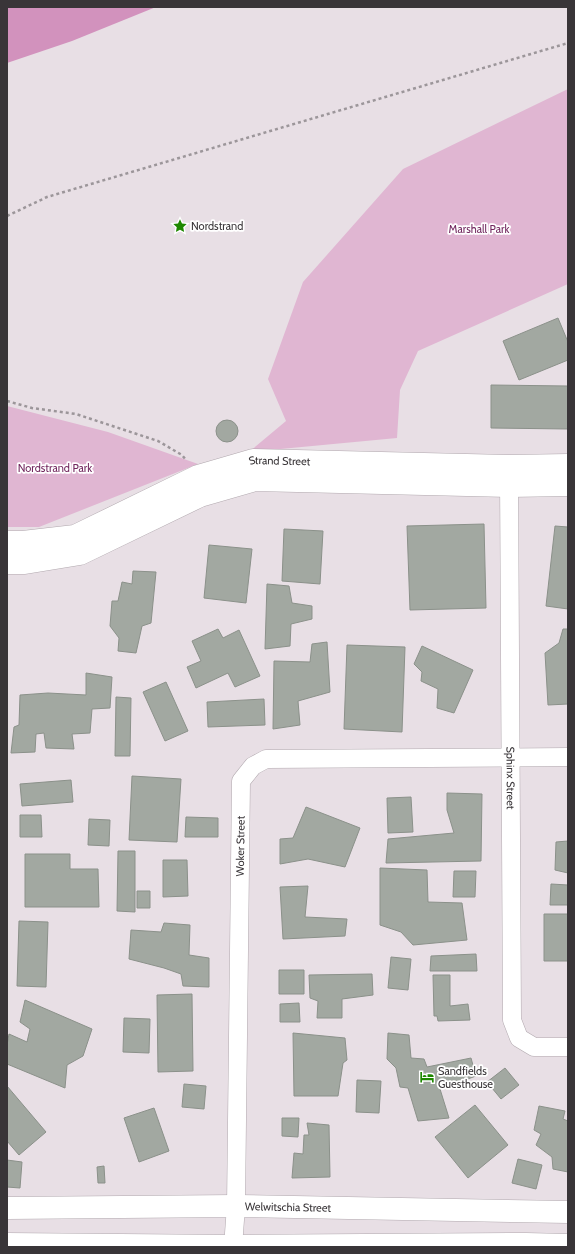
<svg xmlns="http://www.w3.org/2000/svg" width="575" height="1254" viewBox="0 0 575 1254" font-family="Cabin,sans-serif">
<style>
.green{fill:#e0b6d2}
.water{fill:#d292bd}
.building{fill:#a2a8a1;stroke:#8b918a}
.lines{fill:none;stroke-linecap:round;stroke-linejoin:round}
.street-casing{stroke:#b1a8ae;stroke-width:19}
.secondary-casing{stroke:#b1a8ae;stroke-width:23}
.path{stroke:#9c969a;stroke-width:2.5;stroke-dasharray:3 3;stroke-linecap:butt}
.street{stroke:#fff;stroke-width:18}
.secondary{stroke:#fff;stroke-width:22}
.labels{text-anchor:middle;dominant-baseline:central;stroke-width:3.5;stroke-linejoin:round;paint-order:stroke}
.poi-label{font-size:11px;fill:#393538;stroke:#fff;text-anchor:start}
.park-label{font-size:11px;fill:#72285f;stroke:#fff}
.street-label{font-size:11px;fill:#393538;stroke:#fff}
</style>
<rect width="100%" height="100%" fill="#e8dfe5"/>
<path class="green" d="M568 89V284L418 351 400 390 397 438 249 452 286 421 268 379 303 282 403 169Z
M7 406 108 432 198 464 39 527H7Z"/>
<path class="water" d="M7 7H156L72 41 7 63Z"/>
<path class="building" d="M558 318 568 342V360L519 380 503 341Z
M491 385 568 386V429L491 428Z
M216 431a11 11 0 1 1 22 0a11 11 0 1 1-22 0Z
M484 524 486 608 410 610 407 526Z
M555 526 568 527V609L546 606Z
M284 529 323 531 320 584 282 581Z
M209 545 252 549 246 603 204 598Z
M133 571 156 572 151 623 142 626 136 653 118 651 119 638 110 626 112 601H118L122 582 132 584Z
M267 584 289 586 292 603 312 606V619L291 624 290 646 265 649Z
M218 629 223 638 239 630 260 676 235 687 228 673 196 688 187 667 201 661 192 641Z
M563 629H568V704L548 705 545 653 559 643Z
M327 642 330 692 298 701 300 725 273 729 274 661 310 662 312 644Z
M347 645 405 647 402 732 344 729Z
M422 646 473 670 454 713 437 708 438 689 421 681 422 672 414 664Z
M86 673 112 677 110 708 92 709 90 733 72 734 74 749 46 748 44 733 36 734 35 752 11 753 14 727 19 725 20 695 48 693 86 695Z
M166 682 188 731 165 741 143 692Z
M116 697 131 698 130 756H115Z
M264 699 265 725 208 727 207 702Z
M132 776 181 779 177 842 129 840Z
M71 780 73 802 22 806 20 784Z
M447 793 482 794 481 861 386 863 388 839 454 833 447 810Z
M411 797 413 832 388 833 387 798Z
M306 807 360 828 345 867 308 859 280 864V839L293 838Z
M20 815H41L42 837H20Z
M186 817 218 818V837H185Z
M89 819 110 820 109 846 88 845Z
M568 841V873L555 870 556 842Z
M118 851H135V912L117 911Z
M25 854H70V869H98L99 907H25Z
M163 860H187L188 896 163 897Z
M380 868 427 870 428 902 462 903 467 940 413 945 401 932 380 925Z
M454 871H476L475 897H453Z
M551 884 568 885V905H550Z
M308 886 305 917 347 919 345 936 283 939 280 887Z
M137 891H150V908H137Z
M544 914H568V961H544Z
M19 921 48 922 46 987 17 986Z
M164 923 190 925 189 955 209 958V987L183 986 181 974 164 968 129 959 131 930 161 932Z
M476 954 477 971H430L431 956Z
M391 957 411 959 408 990 388 988Z
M279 970H304V994H279Z
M372 974 373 995 342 999V1018H317L318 1001 310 998 309 975Z
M433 975H450V1006L468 1004 470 1020 438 1021 437 1016H434Z
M192 994 193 1071 158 1072 157 995Z
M25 1000 92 1029 83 1056 67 1065 65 1088 7 1064V1045L9 1034 27 1042 30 1029 20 1022Z
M299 1003 300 1022H280V1004Z
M124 1018 150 1019 149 1053 123 1052Z
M293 1033 345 1038 347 1060 343 1063 338 1096H294Z
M388 1033 409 1035 411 1058 424 1059 427 1067 471 1058 476 1076 440 1089 449 1118 418 1121 408 1088 400 1087 396 1068 387 1059Z
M505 1068 519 1085 501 1099 487 1082Z
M357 1080 381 1081 379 1113 356 1112Z
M184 1084 206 1086 204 1109 182 1107Z
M7 1086 46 1132 19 1155 7 1141Z
M475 1105 508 1145 468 1178 435 1137Z
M539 1106 565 1111 563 1119 568 1121V1172L553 1169 552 1157 536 1145 541 1134 534 1130Z
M154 1108 169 1151 139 1162 124 1118Z
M282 1118H299L298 1137 282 1136Z
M307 1123 329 1125 330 1177 292 1178 294 1153 303 1154 304 1135H309Z
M518 1159 542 1165 536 1189 512 1183Z
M7 1160 22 1162 20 1188 7 1187Z
M104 1166 105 1183H98L97 1167Z"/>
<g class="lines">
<defs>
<g id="street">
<path id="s1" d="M509 473 512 1020 519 1038 534 1047H568"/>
<path id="s2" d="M233 1247 236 1206 241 781 253 766 266 759 568 757"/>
</g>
<g id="secondary">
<path id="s3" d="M7 542H23L75 536 198 476 253 460 509 466 568 465"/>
<path d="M7 563H25L80 554 200 496 255 480 509 486 568 485"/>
<path id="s4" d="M7 1208 236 1206 568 1212"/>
<path d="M7 1244 233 1246 526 1244 568 1245"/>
</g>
</defs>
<use href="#street" class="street-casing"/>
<use href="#secondary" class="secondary-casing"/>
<path class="path" d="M7 216 47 197 568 43
M7 401 32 408 76 414 158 441 182 455 186 460"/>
<use href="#street" class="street"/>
<use href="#secondary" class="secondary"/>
</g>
<defs>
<symbol id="sight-bare" viewBox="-9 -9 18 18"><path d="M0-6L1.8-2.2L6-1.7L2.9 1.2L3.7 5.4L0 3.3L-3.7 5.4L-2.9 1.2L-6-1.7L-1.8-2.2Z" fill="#1e8800" stroke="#fff" stroke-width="2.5" paint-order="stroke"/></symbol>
<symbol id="hotel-bare" viewBox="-9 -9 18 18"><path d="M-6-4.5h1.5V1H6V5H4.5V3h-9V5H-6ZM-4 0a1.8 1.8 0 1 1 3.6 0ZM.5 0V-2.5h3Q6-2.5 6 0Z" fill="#1e8800" stroke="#fff" stroke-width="2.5" paint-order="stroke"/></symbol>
</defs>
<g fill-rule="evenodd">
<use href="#sight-bare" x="170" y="216" width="20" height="20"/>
<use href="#hotel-bare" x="417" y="1067" width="20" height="20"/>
</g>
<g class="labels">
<g class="poi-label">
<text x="191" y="226">Nordstrand</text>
<text x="438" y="1071">Sandfields<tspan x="438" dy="13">Guesthouse</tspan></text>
</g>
<g class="park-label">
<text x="479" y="229">Marshall Park</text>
<text x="55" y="468">Nordstrand Park</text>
</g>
<g class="street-label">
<text stroke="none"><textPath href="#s3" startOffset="289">Strand Street</textPath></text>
<text stroke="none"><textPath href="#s1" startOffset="305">Sphinx Street</textPath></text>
<text stroke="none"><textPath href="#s2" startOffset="401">Woker Street</textPath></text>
<text stroke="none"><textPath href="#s4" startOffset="281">Welwitschia Street</textPath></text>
</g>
</g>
<rect width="575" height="1254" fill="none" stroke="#393538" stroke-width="16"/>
</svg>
